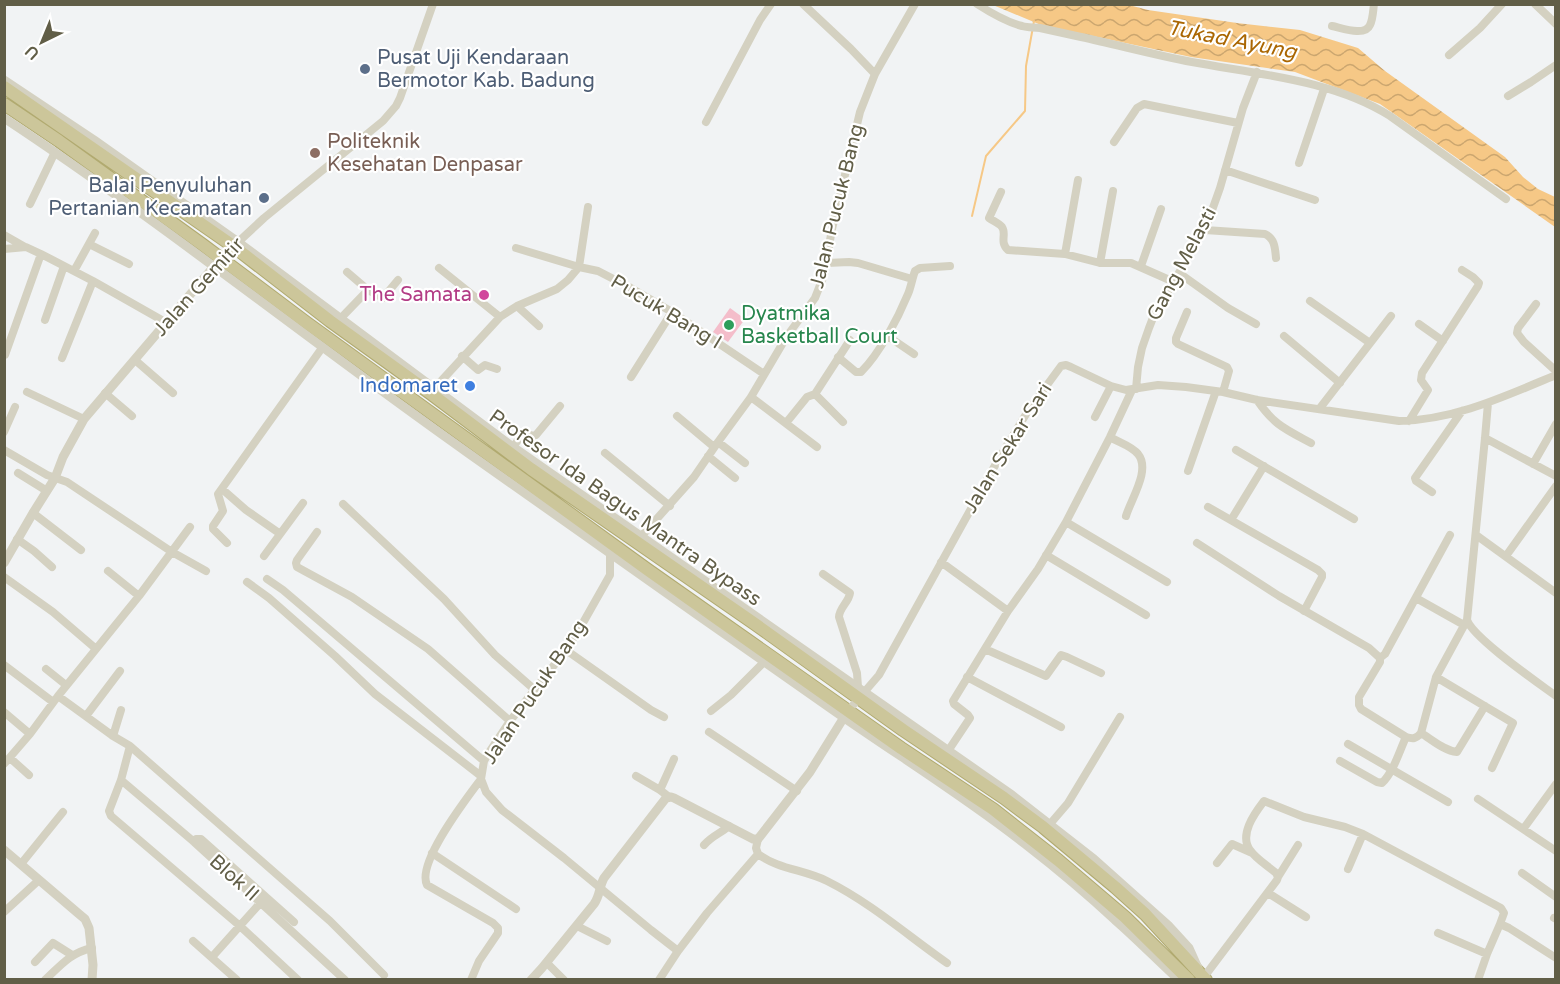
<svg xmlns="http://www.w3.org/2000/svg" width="1560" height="984" viewBox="0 0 1560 984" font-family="'Varela Round',sans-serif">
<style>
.grass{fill:#f4bdca}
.water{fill:url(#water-waves)}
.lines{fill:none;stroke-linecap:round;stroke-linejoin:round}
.stream{stroke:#f6c886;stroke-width:2}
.trunk-casing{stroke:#b1aa70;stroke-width:14}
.minor{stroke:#d4d1c1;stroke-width:8}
.tertiary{stroke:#d4d1c1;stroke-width:9}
.trunk{stroke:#ccc69a;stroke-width:12}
.service-dot{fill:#5c6f8a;stroke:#fff;stroke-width:2}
.education-dot{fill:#8d6e63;stroke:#fff;stroke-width:2}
.hotel-dot{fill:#d1479c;stroke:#fff;stroke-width:2}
.leisure-dot{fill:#2e9e5b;stroke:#fff;stroke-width:2}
.shop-dot{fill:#3f7fe0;stroke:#fff;stroke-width:2}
.labels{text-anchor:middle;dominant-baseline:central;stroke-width:4.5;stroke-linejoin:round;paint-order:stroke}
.service-label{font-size:20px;fill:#4e5e75;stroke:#fff;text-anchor:start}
.education-label{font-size:20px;fill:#785e54;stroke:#fff;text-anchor:start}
.street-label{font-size:20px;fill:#615e47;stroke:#fff}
.hotel-label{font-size:20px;fill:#b23c85;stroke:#fff;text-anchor:end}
.leisure-label{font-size:20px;fill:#27864d;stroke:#fff;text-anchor:start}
.shop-label{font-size:20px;fill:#366cbe;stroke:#fff;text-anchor:end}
.water-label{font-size:21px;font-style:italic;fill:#aa6602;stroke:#fff}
</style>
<defs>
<pattern id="water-waves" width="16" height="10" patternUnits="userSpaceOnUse" patternTransform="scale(1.5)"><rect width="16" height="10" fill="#f6c886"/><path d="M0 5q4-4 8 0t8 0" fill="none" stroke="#cba66f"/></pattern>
</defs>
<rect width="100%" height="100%" fill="#f1f3f4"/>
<path class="grass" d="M730 308 745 319 728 342 713 332Z"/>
<path class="water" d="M993 5H1129L1148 10 1237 23 1300 30 1358 48 1385 71 1505 157 1523 177 1538 189 1555 197V227L1380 104 1295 72 1191 57 1041 25Z"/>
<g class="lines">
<path class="stream" d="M972 216 986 156 1025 111 1026 66 1034 21"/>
<defs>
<path id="trunk" d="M4 87 233 246 330 321 430 393 531 469 755 624 903 730 1004 798 1043 827 1115 887 1145 914 1206 980
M4 104 59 141 203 245 307 323 648 570 901 748 993 809 1058 860 1125 917 1189 980"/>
</defs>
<use href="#trunk" class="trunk-casing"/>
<path class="minor" d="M803 4 851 49 875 74
M977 4C991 13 1006 22 1022 26 1028 28 1034 27 1040 28 1054 31 1067 34 1081 37 1118 45 1155 55 1192 62 1256 74 1334 80 1390 116L1506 199
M1535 4 1556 24
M1332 26C1342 28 1365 37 1370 25 1373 19 1373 11 1374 4
M1449 55 1480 28 1502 4
M1508 96 1531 82 1556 65
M706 122 760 20 771 4
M1114 142 1137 108 1144 104 1238 123
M1299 163 1324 89
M1225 170 1315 200
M1001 192 989 218C993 221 999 223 1002 227 1007 234 999 242 1008 250L1065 254 1100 263H1131L1174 282
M30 204 55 152
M1205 230 1265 234C1275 239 1275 248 1276 258
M4 235 25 247
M89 244 129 264
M516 248 579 267 588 207
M4 249 26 247 41 254 93 281 167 323
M1065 254 1078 180
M221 258 264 218 383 121 396 106 400 98 433 4
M827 263 849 262 858 263 912 279
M1100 263 1113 191
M1141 266 1161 209
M439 268 500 317
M74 271 95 233
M347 272 368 290
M1179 273 1228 308 1256 324
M1310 301 1370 343
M1536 304 1518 328 1517 333 1524 342 1556 371
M517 306 539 326
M1187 312 1176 338V342L1178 344 1227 367 1229 371 1223 392
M340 319 368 290 383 298 398 280
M45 320 64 266
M1419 324 1443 341
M886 335 914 354
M1284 336 1340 383
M5 355 41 254
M462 356 478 370 485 365 497 369
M838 357 856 372H861C880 353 898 318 908 294 911 287 912 279 915 271L920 268 950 266
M62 358 93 281
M135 360 173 393
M631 377 672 312
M1136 389 1138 367 1142 348 1149 328 1156 310 1174 282 1194 245 1205 230 1220 188 1243 108 1257 72
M27 392 84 419
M431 392 500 317 517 306 557 289 568 280 579 267 598 271 629 287 672 312 764 374
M105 393 132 416
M815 394 843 422
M751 397 817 447
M1257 400C1274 425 1285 429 1311 443
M1488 403 1485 438 1467 620C1473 638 1537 682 1556 696
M1320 408 1391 316
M677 416 714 447
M1095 417 1111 386
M1409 421 1428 390 1421 380 1422 373 1478 286 1479 283 1473 277 1462 270
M786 423 807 397 815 394 850 340
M4 432 15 407
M1110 437C1118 442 1132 446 1138 454 1151 470 1131 499 1126 516
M1485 438 1556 476
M718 442 745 463
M513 447 524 432 532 436 536 435 560 406
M4 450 47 475 67 482 172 552 206 571
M1236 450 1354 519
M605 453 670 506
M708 456 735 478
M1533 464 1556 424
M1188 471 1216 391
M18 473 47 491
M222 489 246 510 279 533
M1432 492 1416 481 1415 478 1462 411
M343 504 444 599 495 655 535 690
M1208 507 1318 570 1322 574V577L1304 611
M33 513 81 550
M1231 520 1264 466
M1066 522 1167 582
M317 532 297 560 296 563 297 567 352 597 428 649 510 721
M1450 535 1385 654 1380 658V662L1359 697V705L1361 709 1406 737C1413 739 1416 739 1421 733L1436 677 1467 620
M1476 535 1556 593
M17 539 34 551 52 567
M638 540 694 477 718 442 751 397 787 336 815 298 824 275 832 229 860 112 875 74 915 4
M227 543 213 529V526L223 511 218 494 322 348
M1197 543 1279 596 1369 648 1380 658
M610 553V575L584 621 566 650 510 721 488 754 484 761 481 779 486 792 502 810 564 858 651 930 678 951
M1046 555 1146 615
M264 556 303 503
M1506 556 1556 486
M941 562 1008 611
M108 571 139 596
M823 574 850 593C849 602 839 608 839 617L857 673 858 687
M4 577 53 612 95 648
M267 579 283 590 484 761
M247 582 269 598 335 656 375 694 481 776
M1416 598 1464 625
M985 649 1046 676 1061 655 1067 657 1101 673
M566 650 651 710 664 717
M4 665 53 702
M46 669 66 685
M967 677 1061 727
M1436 677 1513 723 1492 768
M58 696 113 736 130 746 121 780 109 811 111 816 240 926 298 980
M711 711 731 695 764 662
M848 711 879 675 998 460 1028 411 1061 366 1066 365 1071 367 1111 386 1126 390 1158 385 1186 387 1223 392 1257 400 1399 421C1455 420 1505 396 1556 375
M4 712 30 734
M86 716 120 671
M709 732 797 791
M1421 733C1431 739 1444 751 1457 752L1485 706
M113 736 121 710
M1348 744 1448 802
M130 746 330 921 384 975
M948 751 970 718 968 715 954 704 953 701 1008 611 1038 569 1066 522 1110 437 1132 390
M10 758 29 775
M1340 761 1377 782 1382 783C1394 771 1399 752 1406 737
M4 764 30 734 58 696 139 596 190 527
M636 776 660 790 669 797
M121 780 193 841 345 980
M660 790 674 759
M1478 799 1556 851
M1050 824 1068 803 1120 717
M1524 828 1556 784
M193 841 196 839H201L294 922
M704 845C713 835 720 834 729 826
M432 853 516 909
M758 854C778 869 805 870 827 881 871 903 907 935 947 963
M1217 863 1232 844 1250 852
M21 864 63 812
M1348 869 1363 834
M1522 873 1556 897
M1278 877 1298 845
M1268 893 1306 917
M4 912 39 880
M1554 918 1556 919
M577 926 607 941
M1438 933 1487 954 1500 924 1509 928 1556 958
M193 941 237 980
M212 957 263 900
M35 962 53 943 72 955
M547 963 564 980
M1204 977 1277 880 1278 877 1276 873C1268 866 1256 859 1250 850 1239 835 1254 814 1264 801L1304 817 1345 827 1363 834 1501 908 1504 913 1500 924
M45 980C61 965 70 953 92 948
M471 980 479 961 498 933V928L493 923 427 885C416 863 467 798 481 779
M659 980 678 951 707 913 758 854 756 848 758 839
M1478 980 1487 954"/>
<path class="tertiary" d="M4 80 94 140 238 242 513 447 1012 795 1094 859 1168 925 1189 948 1198 968
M4 118C163 223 312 343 468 453 589 538 711 625 833 710 897 755 964 796 1025 844 1056 868 1086 893 1115 920 1137 939 1157 960 1179 980
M4 563 33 513 55 478 63 457 84 419 217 263
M4 850 79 914 85 919 89 928 93 965 92 980
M531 980 542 968 594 904C600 896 599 887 604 878L666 798 671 797 674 798 753 839H758L810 772 846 714"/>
<use href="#trunk" class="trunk"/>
</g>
<g class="service-dot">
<circle cx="365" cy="69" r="6"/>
<circle cx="264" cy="198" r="6"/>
</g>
<circle class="education-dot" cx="315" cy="153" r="6"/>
<circle class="hotel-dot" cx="484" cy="295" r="6"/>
<circle class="leisure-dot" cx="729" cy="325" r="6"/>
<circle class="shop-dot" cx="470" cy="386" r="6"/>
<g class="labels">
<g class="service-label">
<text x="377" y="58">Pusat Uji Kendaraan<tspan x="377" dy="23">Bermotor Kab. Badung</tspan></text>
<text x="252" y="186" text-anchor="end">Balai Penyuluhan<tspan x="252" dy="23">Pertanian Kecamatan</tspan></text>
</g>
<g class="education-label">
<text x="327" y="142">Politeknik<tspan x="327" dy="23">Kesehatan Denpasar</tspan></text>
</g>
<g class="street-label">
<text transform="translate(837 206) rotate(-76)">Jalan Pucuk Bang</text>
<text transform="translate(1182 264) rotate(-62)">Gang Melasti</text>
<text transform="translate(199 287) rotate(-48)">Jalan Gemitir</text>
<text transform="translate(666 312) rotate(31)">Pucuk Bang I</text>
<text transform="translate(1008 448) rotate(-58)">Jalan Sekar Sari</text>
<text transform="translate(625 508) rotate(35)">Profesor Ida Bagus Mantra Bypass</text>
<text transform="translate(535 692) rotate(-56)">Jalan Pucuk Bang</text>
<text transform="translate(234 878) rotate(42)">Blok II</text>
</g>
<g class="hotel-label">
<text x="472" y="295">The Samata</text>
</g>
<g class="leisure-label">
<text x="741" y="314">Dyatmika<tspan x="741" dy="23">Basketball Court</tspan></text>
</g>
<g class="shop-label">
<text x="458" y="386">Indomaret</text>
</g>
<g class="water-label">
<text transform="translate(1232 40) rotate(11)">Tukad Ayung</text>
</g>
</g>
<rect width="1560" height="984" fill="none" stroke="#615e47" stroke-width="12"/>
<g transform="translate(42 42) rotate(223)" stroke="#ffffff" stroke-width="4.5" paint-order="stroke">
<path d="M0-4.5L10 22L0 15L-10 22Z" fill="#615e47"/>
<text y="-9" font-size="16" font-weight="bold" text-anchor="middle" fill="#615e47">U</text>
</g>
</svg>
